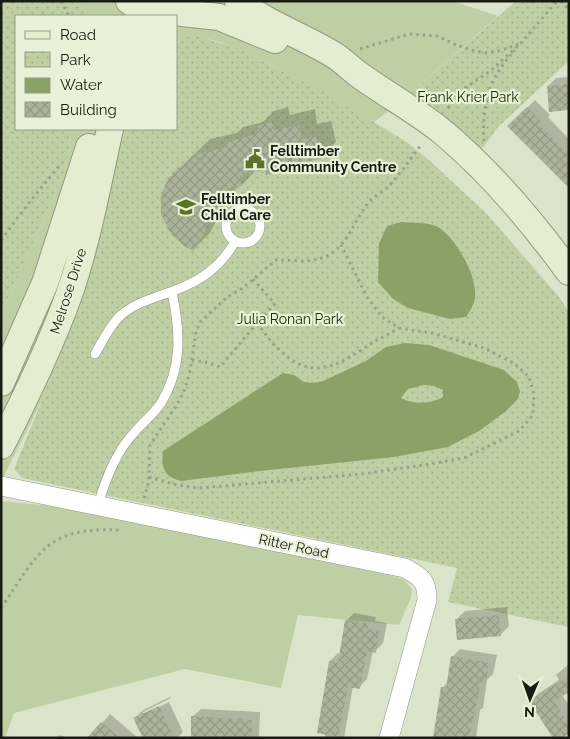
<svg xmlns="http://www.w3.org/2000/svg" width="570" height="739" viewBox="0 0 570 739" font-family="Raleway,sans-serif">
<style>
.grass{fill:#bed0a3}
.park{fill:url(#park-dots)}
.water{fill:#8ca168;fill-rule:evenodd}
.shadow{fill:#0003}
.building{fill:url(#building-cross-hatch)}
.lines{fill:none;stroke-linecap:round;stroke-linejoin:round}
.service-casing{stroke:#909981;stroke-width:10}
.minor-casing{stroke:#909981;stroke-width:20}
.secondary-casing{stroke:#909981;stroke-width:28}
.path{stroke:#99a18d;stroke-width:3;stroke-dasharray:2.5 4;stroke-linecap:butt}
.service{stroke:#fff;stroke-width:9}
.minor{stroke:#fff;stroke-width:19}
.secondary{stroke:#e3edd0;stroke-width:26}
.labels{text-anchor:middle;dominant-baseline:central;stroke-width:4.5;stroke-linejoin:round;paint-order:stroke}
.park-label{font-size:14px;fill:#222f03;stroke:#e7f2d8}
.poi-label{font-size:14px;font-weight:bold;fill:#181b12;stroke:#e7f2d8;text-anchor:start}
.street-label{font-size:14px;fill:#181b12;stroke:#e7f2d8}
</style>
<defs>
<pattern id="park-dots" width="8" height="8" patternUnits="userSpaceOnUse" patternTransform="scale(1.25)"><rect width="8" height="8" fill="#bed0a3"/><path d="M2 2h.1M6 6h.1" fill="none" stroke="#a3b28b" stroke-width="1.8" stroke-linecap="round"/></pattern>
<pattern id="building-cross-hatch" width="8" height="8" patternUnits="userSpaceOnUse" patternTransform="scale(1.25)"><rect width="8" height="8" fill="#aab49b"/><path d="M0 0l8 8M0 8l8-8" fill="none" stroke="#929a84"/></pattern>
</defs>
<rect width="100%" height="100%" fill="#dae4cb"/>
<path class="grass" d="M78 1H452L498 16 403 100 374 122C342 103 310 85 277 68 246 53 212 32 176 38V16H85Z
M72 129H121L70 321 43 398 1 482V315L66 168Z
M1 501 42 505 136 522 393 576 403 579 412 589 411 598 399 625 298 615 281 688 185 669 14 713 5 738H1Z"/>
<path class="park" d="M1 1H78L85 16H16V129H72L66 168 1 315Z
M516 1H569V61L498 127 477 156 403 100Z
M182 37H200L237 48 322 91 407 142 430 161 486 213 559 297 569 312V627L448 602 457 568 22 478 14 469 43 398 70 321 121 129H176V38Z"/>
<path class="water" d="M401 222C411 223 426 222 436 226 454 235 475 272 475 292 476 302 472 308 466 317L450 319 408 308 393 299 378 282 379 244 387 226Z
M405 343 429 345 504 370 517 382 520 391 518 399 505 412 479 431 448 447 394 457 260 471 181 481C164 477 161 468 163 451L283 373 294 375 304 382 313 383 323 381 366 361 386 347ZM424 385 434 386 443 390V397C431 404 413 405 401 398L408 389Z"/>
<path class="shadow" d="M569 77V109L548 86 556 78Z
M535 100 550 115 548 117 569 139V178L509 126Z
M288 107 290 115 315 109 317 124 331 121 336 142 320 158 292 163 286 170 265 169 255 171 242 185 237 186 232 198 223 207 210 233 194 249 179 169 210 139 237 133 243 127 263 122 274 111Z
M507 607 509 626 500 635 456 620 465 611Z
M354 613 376 617 375 621 387 623 383 643 375 651H373L367 679 359 687 353 686 344 738H325L330 661 338 653 340 654 346 621Z
M460 649 497 655 493 674 487 680 483 708 480 710 476 738H435L443 687 448 682 452 657Z
M569 664V691L562 695 569 705V732L531 701 539 693 559 680 556 675Z
M172 696 169 699 143 712V715L169 702 183 732 177 738H156L135 718 143 710Z
M201 709 260 712 259 738H192V717Z
M110 714 137 737V738H89Z
M60 735 67 738H57Z"/>
<path class="building" d="M569 84V110L549 112 547 86Z
M527 107 543 124 541 126 569 155V188L507 126Z
M272 122 274 130 299 125 302 139 316 136 321 159 285 166 286 171 266 175 264 170 240 176 242 186 226 190 216 215 212 213 203 236 194 251 184 246 171 234 161 215V194L168 179 178 168 185 164 193 155 226 147 225 142 258 134 257 126Z
M499 615 501 636 457 640 455 619Z
M345 620 369 624 368 629 379 631 376 653 367 651 360 689 348 687 338 737 317 733 329 661 338 663Z
M451 656 489 663 486 683 481 682 469 738H433L441 687 446 688Z
M569 676V692L554 701 569 726V733L562 738H553L529 701Z
M159 706 174 738H143L133 718Z
M191 716 252 720V738H191Z
M101 722 120 738H87Z"/>
<g class="lines">
<defs>
<path id="service" d="M226 226a17 17 0 1 1 34 0a17 17 0 1 1-34 0Z
M95 354C102 342 108 329 118 318 133 303 154 298 173 291 201 281 220 267 235 242
M98 505C105 481 115 453 133 434 142 423 154 414 161 403 183 367 180 330 172 292"/>
<path id="minor" d="M1 486 405 568C421 577 427 580 427 600L389 738"/>
<path id="secondary" d="M129 1C144 14 163 12 178 1
M238 1C267 24 303 36 334 55 342 60 350 68 358 74 384 93 413 109 439 129 489 170 531 220 569 272
M166 9 182 13 219 17 275 40
M1 383 45 283 89 147
M1 446C27 395 51 345 70 292 88 239 98 183 110 129"/>
</defs>
<use href="#service" class="service-casing"/>
<use href="#minor" class="minor-casing"/>
<use href="#secondary" class="secondary-casing"/>
<path class="path" d="M61 1 69 16
M561 1 569 10
M360 49 409 34 437 36 459 46 475 51 487 53 498 51 520 44
M448 108 465 88 489 72 520 44 557 1
M484 141C482 119 486 91 498 72 503 64 509 57 515 50
M1 240 28 204 59 166
M253 279 275 304
M257 323C268 338 280 354 297 363 325 378 353 355 375 341 383 337 391 333 399 328
M192 360 205 362 220 367 257 323 276 303
M149 477 177 485 199 488 362 474 424 465 464 458 519 431 533 415 534 394 529 377 515 364 484 348 432 333 399 328 382 317 367 297 341 245
M144 498 149 481 150 445 178 403 185 389 190 371 196 332 200 322 226 298 244 287 276 260C291 260 308 263 322 258 346 250 354 221 368 203 374 196 383 192 389 186 400 174 410 160 420 146
M1 608C39 552 46 527 120 530"/>
<use href="#service" class="service"/>
<use href="#minor" class="minor"/>
<use href="#secondary" class="secondary"/>
</g>
<defs>
<symbol id="civic-bare" viewBox="-9 -9 18 18"><path d="M-.6-6.5H3V-4.5H.6V-3L4-1V1h2V6H-6V1h2V-1L-.6-3ZM-1.2 2.5V6h2.4V2.5Z" fill="#5b7325" stroke="#e7f2d8" stroke-width="2.5" paint-order="stroke"/></symbol>
<symbol id="school-bare" viewBox="-9 -9 18 18"><path d="M0-5L7-2L0 1L-7-2ZM-4 1L0 2.5L4 1V4Q0 6-4 4Z" fill="#5b7325" stroke="#e7f2d8" stroke-width="2.5" paint-order="stroke"/></symbol>
</defs>
<g fill-rule="evenodd">
<use href="#civic-bare" x="241" y="145" width="28" height="28"/>
<use href="#school-bare" x="172" y="193" width="28" height="28"/>
</g>
<g class="labels">
<g class="park-label">
<text x="468" y="97">Frank Krier Park</text>
<text x="290" y="319">Julia Ronan Park</text>
</g>
<g class="poi-label">
<text x="270" y="151">Felltimber<tspan x="270" dy="16">Community Centre</tspan></text>
<text x="201" y="199">Felltimber<tspan x="201" dy="16">Child Care</tspan></text>
</g>
<g class="street-label">
<text transform="translate(68 291) rotate(-72)">Melrose Drive</text>
<text transform="translate(294 546) rotate(12)">Ritter Road</text>
</g>
</g>
<rect width="570" height="739" fill="none" stroke="#181b12" stroke-width="5"/>
<rect x="15" y="15" width="162" height="115" fill="#e7f2d8" stroke="#949c89"/>
<rect x="25" y="31" width="25" height="8" fill="#e3edd0" stroke="#949c89"/>
<text x="60" y="40" font-size="15" fill="#181b12">Road</text>
<rect x="25" y="52" width="25" height="15" fill="url(#park-dots)" stroke="#949c89"/>
<text x="60" y="65" font-size="15" fill="#181b12">Park</text>
<rect x="25" y="78" width="25" height="15" fill="#8ca168" stroke="#949c89"/>
<text x="60" y="90" font-size="15" fill="#181b12">Water</text>
<rect x="25" y="102" width="25" height="15" fill="url(#building-cross-hatch)" stroke="#949c89"/>
<text x="60" y="115" font-size="15" fill="#181b12">Building</text>
<g transform="translate(530 699) rotate(182)" stroke="#e7f2d8" stroke-width="4" paint-order="stroke">
<path d="M0-4L9 19L0 12L-9 19Z" fill="#181b12"/>
<text y="-8" font-size="14" font-weight="bold" text-anchor="middle" fill="#181b12">N</text>
</g>
</svg>
